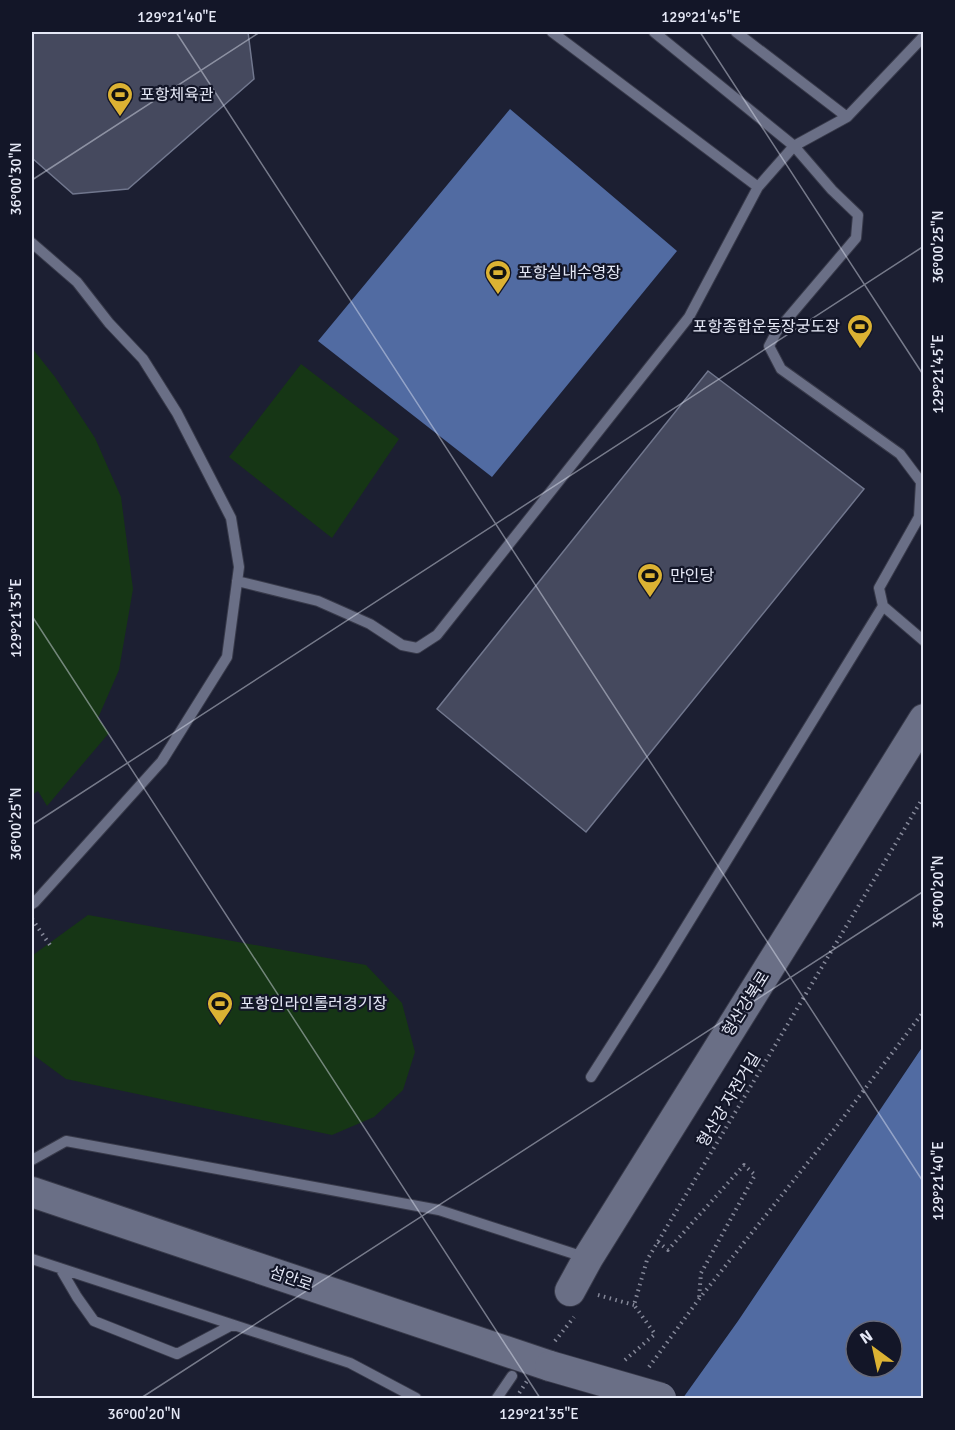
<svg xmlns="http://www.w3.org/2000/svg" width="955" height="1430" viewBox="0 0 955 1430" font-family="Signika,'Noto Sans KR',sans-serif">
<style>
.green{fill:#163615}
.water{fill:#516ba2;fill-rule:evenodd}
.building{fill:#45495e;stroke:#71778e;stroke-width:1.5}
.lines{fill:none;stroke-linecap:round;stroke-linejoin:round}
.service-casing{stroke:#383a4a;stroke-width:12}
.secondary-casing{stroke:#383a4a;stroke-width:32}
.path{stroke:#858899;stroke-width:4;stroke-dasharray:1.5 4.5;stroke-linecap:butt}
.service{stroke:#6a6f86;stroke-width:10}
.secondary{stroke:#6a6f86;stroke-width:30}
.secondary-bridge-casing{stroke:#383a4a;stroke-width:32;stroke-linecap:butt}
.path-bridge{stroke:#858899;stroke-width:4;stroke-dasharray:1.5 4.5;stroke-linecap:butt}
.secondary-bridge{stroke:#6a6f86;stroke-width:30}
.ticks{fill:none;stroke:#e5e8f6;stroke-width:1.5;stroke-opacity:0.45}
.labels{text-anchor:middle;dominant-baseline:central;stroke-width:4.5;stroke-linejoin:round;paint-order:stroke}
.poi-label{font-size:16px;fill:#e5e8f6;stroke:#131628;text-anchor:start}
.street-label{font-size:16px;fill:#e5e8f6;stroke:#131628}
.neatline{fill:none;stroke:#e5e8f6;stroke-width:2}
.ticks-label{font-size:15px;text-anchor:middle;fill:#e5e8f6}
</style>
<rect width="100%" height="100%" fill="#1c1f32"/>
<path class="green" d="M32 348 55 377 95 438 121 497 133 589 119 670 98 718 109 733 47 806 38 791 32 795Z
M301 364 399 439 332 538 229 457Z
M88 915 366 965 402 1003 415 1052 403 1090 374 1117 332 1135 66 1079 32 1054V963L33 955Z"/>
<path class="water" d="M510 109 677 251 492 477 318 341Z
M923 1046V1398H683L738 1321ZM856 1331H892V1367H856Z"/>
<path class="building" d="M32 32H248L254 79 128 189 73 194 32 158Z
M708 371 864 489 586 832 437 709Z"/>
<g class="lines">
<defs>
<path id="service" d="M552 32 758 187
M654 32 794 146 832 190 858 215 856 238 777 331 769 346 781 369 900 454 921 482 919 517 879 588 883 606 924 641
M736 32 847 117
M32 243 77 282 109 323 143 359 177 413 231 518 239 567 227 657 162 761 35 902 32 904
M237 581 318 601 370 624 402 645 417 648 437 635 689 317 758 187 794 146 847 117 924 36
M591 1077 660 969 883 606
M32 1160 66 1141 439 1210 587 1258
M32 1259 350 1363 416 1398
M60 1268 77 1297 94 1321 177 1354 232 1325
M497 1398 512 1376"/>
<path id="secondary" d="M32 1192 550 1366
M570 1291 588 1258 924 719"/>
</defs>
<use href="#service" class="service-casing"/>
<use href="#secondary" class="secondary-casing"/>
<path class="path" d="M32 919 52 948
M658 1242 668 1250 744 1165 755 1175 701 1273 699 1298
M598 1295 634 1305
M555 1341 574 1317
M625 1360 655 1334 634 1305 647 1260 924 796
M649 1367 699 1299 833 1131 924 1011"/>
<use href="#service" class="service"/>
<use href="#secondary" class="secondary"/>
<defs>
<path id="secondary-bridge" d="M550 1366 661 1398"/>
</defs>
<use href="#secondary-bridge" class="secondary-bridge-casing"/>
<path class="path-bridge" d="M516 1398 529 1378"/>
<use href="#secondary-bridge" class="secondary-bridge"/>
</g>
<path class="ticks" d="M176 32 924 1183M700 32 924 376M32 180 260 32M32 616 540 1398M32 825 924 246M141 1398 924 891"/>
<defs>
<symbol id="stadium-pin" viewBox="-11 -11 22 30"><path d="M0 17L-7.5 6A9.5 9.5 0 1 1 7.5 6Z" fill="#dcb233" stroke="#131628"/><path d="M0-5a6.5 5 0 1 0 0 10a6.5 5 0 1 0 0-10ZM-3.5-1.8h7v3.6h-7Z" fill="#111"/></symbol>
</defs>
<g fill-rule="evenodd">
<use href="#stadium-pin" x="105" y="80" width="30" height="40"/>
<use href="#stadium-pin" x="483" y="258" width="30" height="40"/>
<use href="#stadium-pin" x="845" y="312" width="30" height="40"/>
<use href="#stadium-pin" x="635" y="561" width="30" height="40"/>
<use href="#stadium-pin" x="205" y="989" width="30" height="40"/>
</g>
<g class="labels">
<g class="poi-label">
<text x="140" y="95">포항체육관</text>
<text x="518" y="273">포항실내수영장</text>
<text x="840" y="327" text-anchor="end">포항종합운동장궁도장</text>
<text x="670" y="576">만인당</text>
<text x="240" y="1004">포항인라인롤러경기장</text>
</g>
<g class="street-label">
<text transform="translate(746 1004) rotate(-58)">형산강북로</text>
<text transform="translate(729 1100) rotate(-59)">형산강 자전거길</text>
<text transform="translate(291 1279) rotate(19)">섬안로</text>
</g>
</g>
<rect width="955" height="1430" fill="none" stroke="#131628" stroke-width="66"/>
<g transform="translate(874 1349) rotate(327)"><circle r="28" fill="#131628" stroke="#676a7a" stroke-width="1.5"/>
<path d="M0-4.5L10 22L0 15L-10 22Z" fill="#dcb233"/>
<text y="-9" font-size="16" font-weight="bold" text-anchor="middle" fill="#e5e8f6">N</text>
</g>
<rect x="33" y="33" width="889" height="1364" class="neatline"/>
<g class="ticks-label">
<text x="177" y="22">129°21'40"E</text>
<text x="701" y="22">129°21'45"E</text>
<text transform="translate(16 179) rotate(-90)" y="5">36°00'30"N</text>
<text transform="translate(938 247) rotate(-90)" y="5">36°00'25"N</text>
<text transform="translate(938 374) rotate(-90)" y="5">129°21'45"E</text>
<text transform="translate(16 618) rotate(-90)" y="5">129°21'35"E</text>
<text transform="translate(16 824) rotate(-90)" y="5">36°00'25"N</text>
<text transform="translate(938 892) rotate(-90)" y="5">36°00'20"N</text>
<text transform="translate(938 1181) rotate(-90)" y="5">129°21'40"E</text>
<text x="144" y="1419">36°00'20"N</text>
<text x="539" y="1419">129°21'35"E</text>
</g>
</svg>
